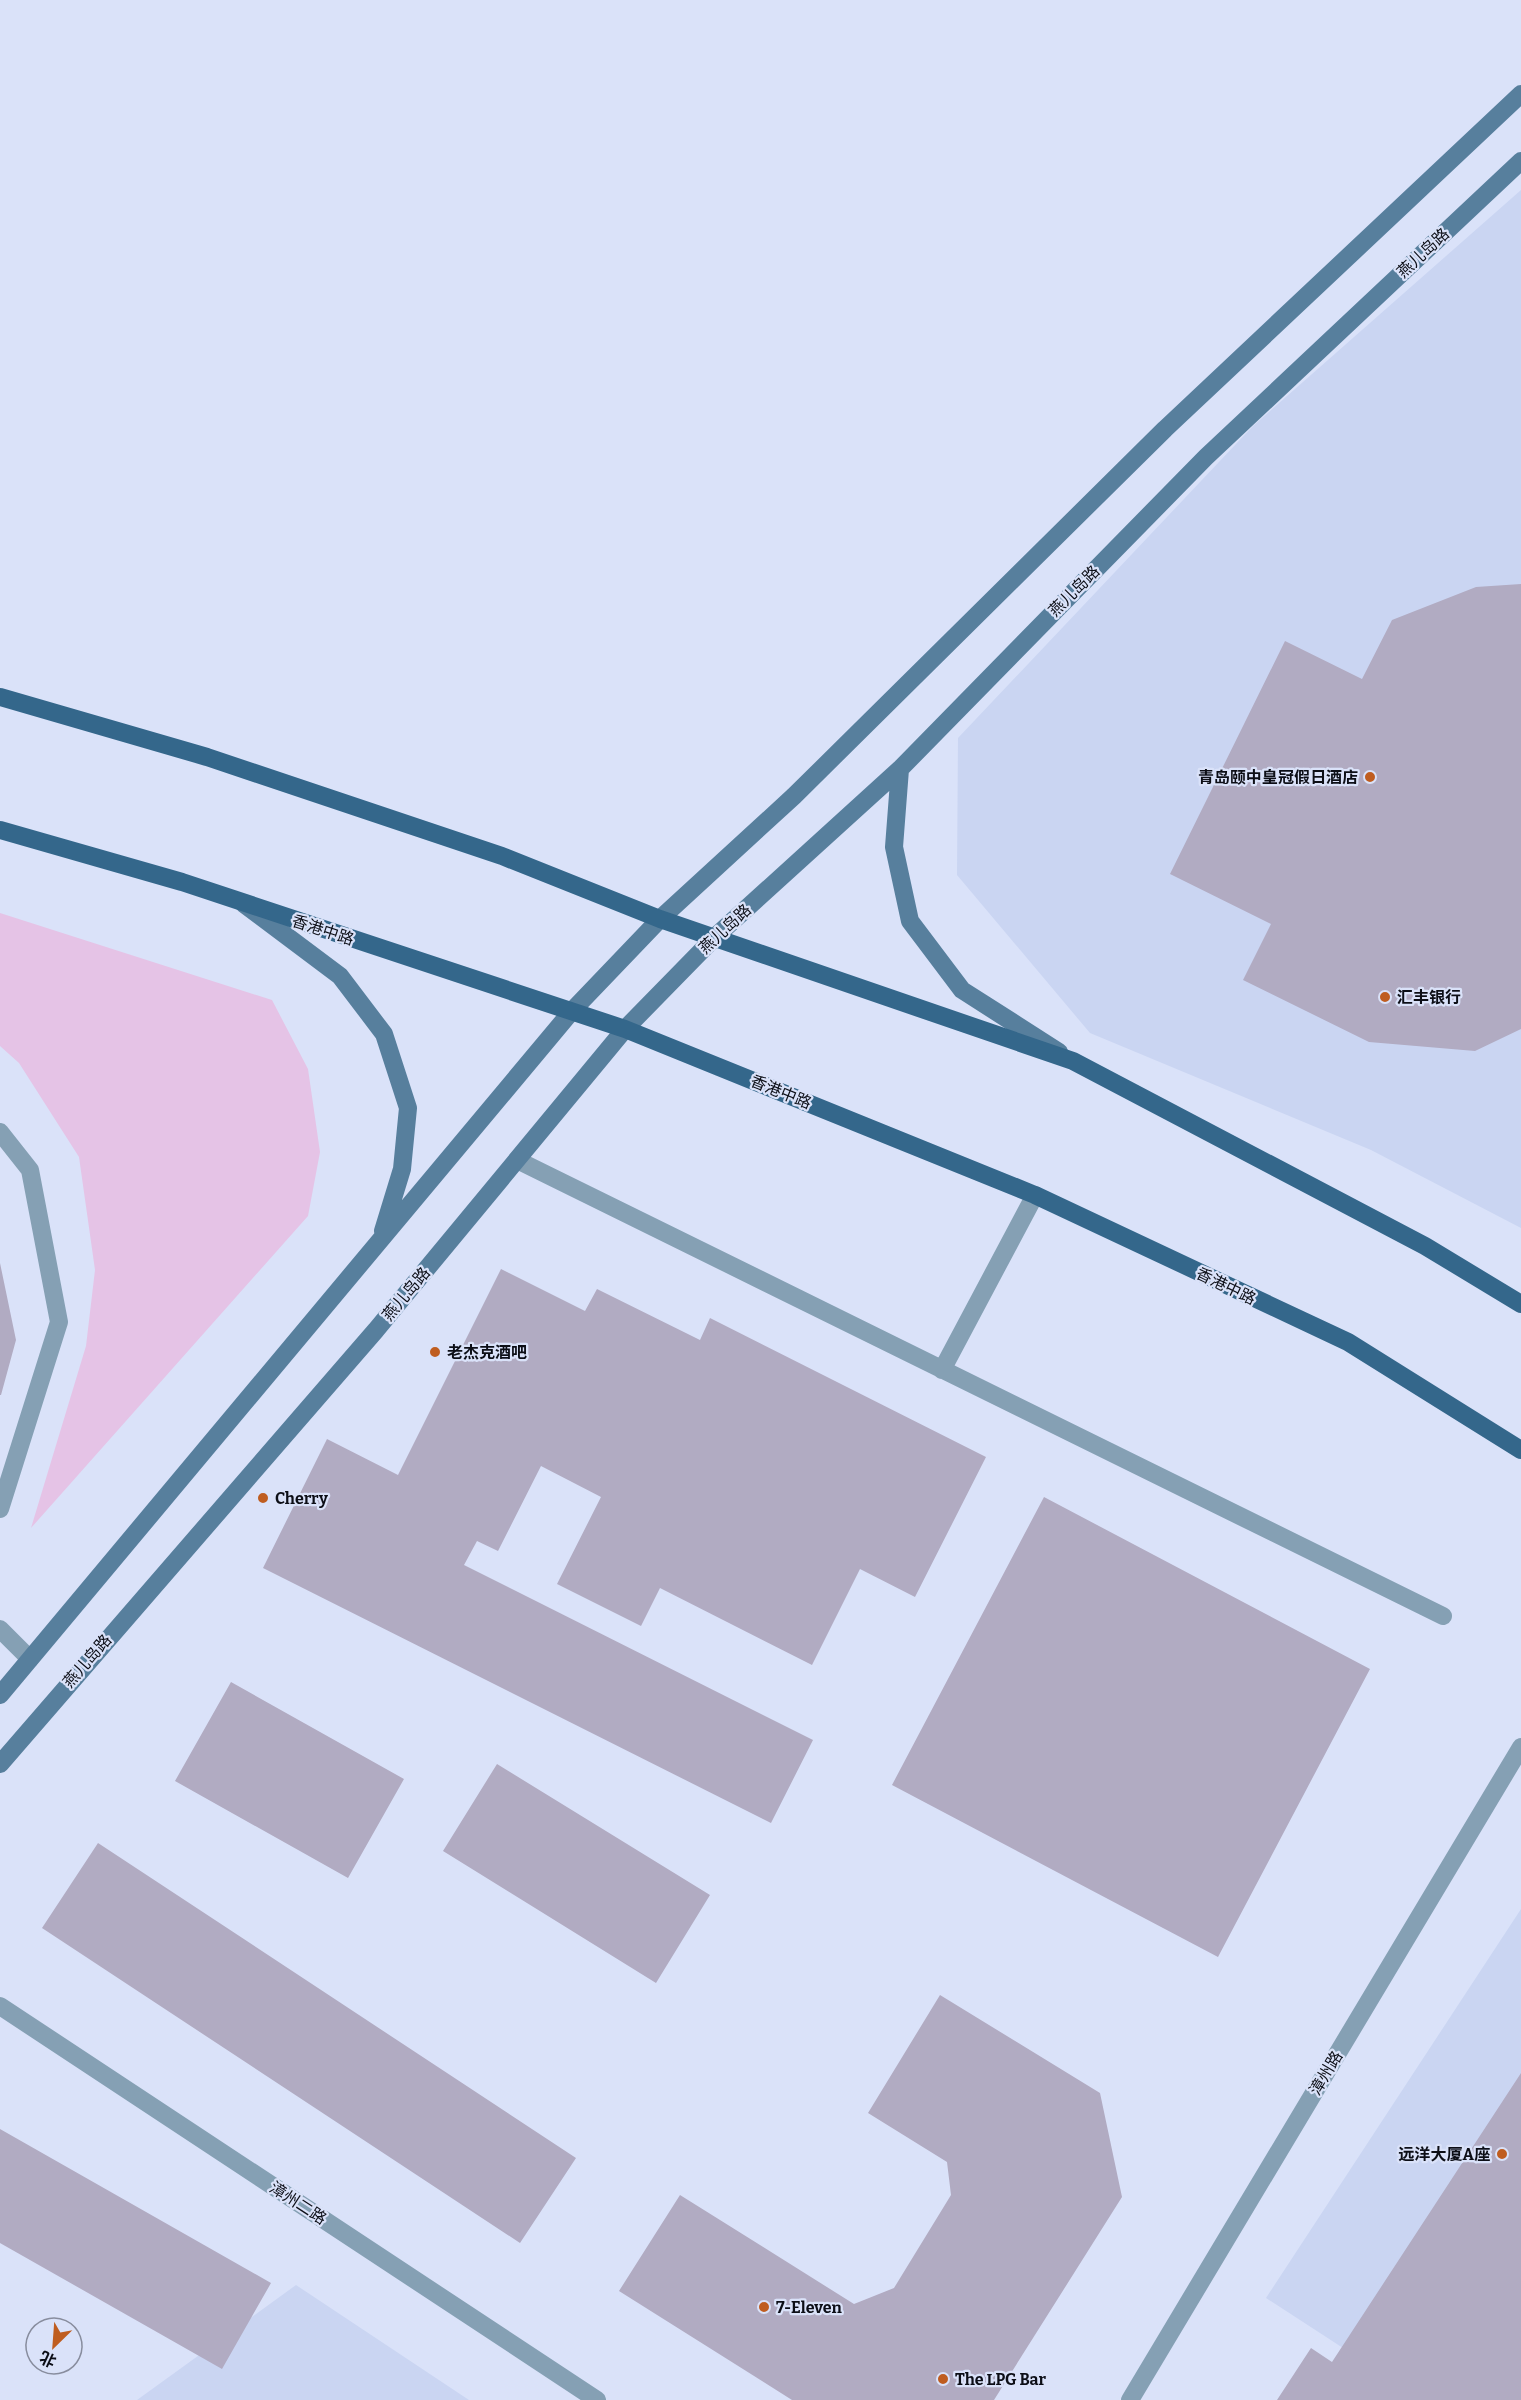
<svg xmlns="http://www.w3.org/2000/svg" width="1521" height="2400" viewBox="0 0 1521 2400" font-family="Bitter,'Noto Sans SC',serif">
<style>
.built{fill:#cad5f2}
.green{fill:#e5c3e6}
.building{fill:#b1abc2}
.lines{fill:none;stroke-linecap:round;stroke-linejoin:round}
.service{stroke:#85a0b4;stroke-width:18}
.pedestrian{stroke:#85a0b4;stroke-width:18}
.minor{stroke:#85a0b4;stroke-width:18}
.secondary{stroke:#577f9d;stroke-width:18}
.primary{stroke:#34678b;stroke-width:18}
.poi-dot{fill:#bf5d20;stroke:#dae2f9;stroke-width:2}
.labels{text-anchor:middle;dominant-baseline:central;stroke-width:4.5;stroke-linejoin:round;paint-order:stroke}
.street-label{font-size:16px;fill:#0c0e16;stroke:#dae2f9}
.poi-label{font-size:16px;font-weight:bold;fill:#0c0e16;stroke:#dae2f9;text-anchor:start}
</style>
<rect width="100%" height="100%" fill="#dae2f9"/>
<path class="built" d="M1521 190V1228L1371 1150 1090 1033 957 875 958 738 1253 426Z
M1521 1909V2400H1423L1266 2298Z
M296 2285 469 2400H137Z"/>
<path class="green" d="M0 913 272 1000 308 1069 320 1152 308 1216 31 1528 86 1346 95 1270 79 1157 19 1063 0 1046Z"/>
<path class="building" d="M1521 584V1029L1475 1051 1369 1042 1243 980 1271 924 1170 874 1285 641 1362 679 1392 620 1476 587Z
M0 1263 16 1340 1 1395H0Z
M501 1269 585 1311 597 1289 700 1340 710 1318 986 1457 915 1597 860 1569 812 1665 660 1588 641 1626 557 1584 601 1497 541 1466 498 1551 477 1541 464 1565 813 1740 771 1823 263 1568 327 1439 398 1475Z
M1044 1497 1370 1669 1218 1957 892 1785Z
M231 1682 404 1779 348 1878 175 1781Z
M497 1764 710 1895 656 1983 443 1851Z
M98 1843 576 2158 520 2243 42 1928Z
M940 1995 1100 2093 1122 2197 994 2400H792L619 2291 680 2195 854 2304 894 2288 951 2195 947 2162 868 2113Z
M1521 2073V2400H1277L1311 2348 1332 2362Z
M0 2129 271 2283 222 2369 0 2243Z"/>
<g class="lines">
<path class="service" d="M517 1160 1443 1616
M942 1370 1035 1195"/>
<path class="pedestrian" d="M1130 2400 1521 1747"/>
<path class="minor" d="M0 1132 30 1170 59 1322 0 1509
M0 1629 30 1659
M0 2006 597 2400"/>
<path class="secondary" d="M900 769 894 847 910 921 962 990 1059 1052
M244 904 340 976 384 1034 408 1108 402 1169 383 1231
M0 1695 571 1012 660 919 794 796 1165 429 1521 94
M0 1764 376 1330 625 1029 715 937 900 769 1206 457 1521 161"/>
<path class="primary" d="M0 697 207 757 502 856 660 919 1073 1061 1425 1246 1521 1304
M0 830 182 882 625 1029 1035 1195 1348 1342 1521 1450"/>
</g>
<g class="poi-dot">
<circle cx="1370" cy="777" r="6"/>
<circle cx="1385" cy="997" r="6"/>
<circle cx="435" cy="1352" r="6"/>
<circle cx="263" cy="1498" r="6"/>
<circle cx="1502" cy="2154" r="6"/>
<circle cx="764" cy="2307" r="6"/>
<circle cx="943" cy="2379" r="6"/>
</g>
<g class="labels">
<g class="street-label">
<text transform="translate(1423 253) rotate(-43)">燕儿岛路</text>
<text transform="translate(1074 591) rotate(-45)">燕儿岛路</text>
<text transform="translate(725 929) rotate(-43)">燕儿岛路</text>
<text transform="translate(323 930) rotate(18)">香港中路</text>
<text transform="translate(781 1092) rotate(22)">香港中路</text>
<text transform="translate(1226 1286) rotate(26)">香港中路</text>
<text transform="translate(406 1294) rotate(-50)">燕儿岛路</text>
<text transform="translate(87 1661) rotate(-49)">燕儿岛路</text>
<text transform="translate(1326 2073) rotate(-59)">漳州路</text>
<text transform="translate(298 2203) rotate(33)">漳州二路</text>
</g>
<g class="poi-label">
<text x="1358" y="777" text-anchor="end">青岛颐中皇冠假日酒店</text>
<text x="1397" y="997">汇丰银行</text>
<text x="447" y="1352">老杰克酒吧</text>
<text x="275" y="1498">Cherry</text>
<text x="1490" y="2154" text-anchor="end">远洋大厦A座</text>
<text x="776" y="2307">7-Eleven</text>
<text x="955" y="2379">The LPG Bar</text>
</g>
</g>
<g transform="translate(54 2346) rotate(205)"><circle r="28" fill="#dae2f9" stroke="#888d9e" stroke-width="1.5"/>
<path d="M0-4.5L10 22L0 15L-10 22Z" fill="#bf5d20"/>
<text y="-9" font-size="16" font-weight="bold" text-anchor="middle" fill="#0c0e16">北</text>
</g>
</svg>
